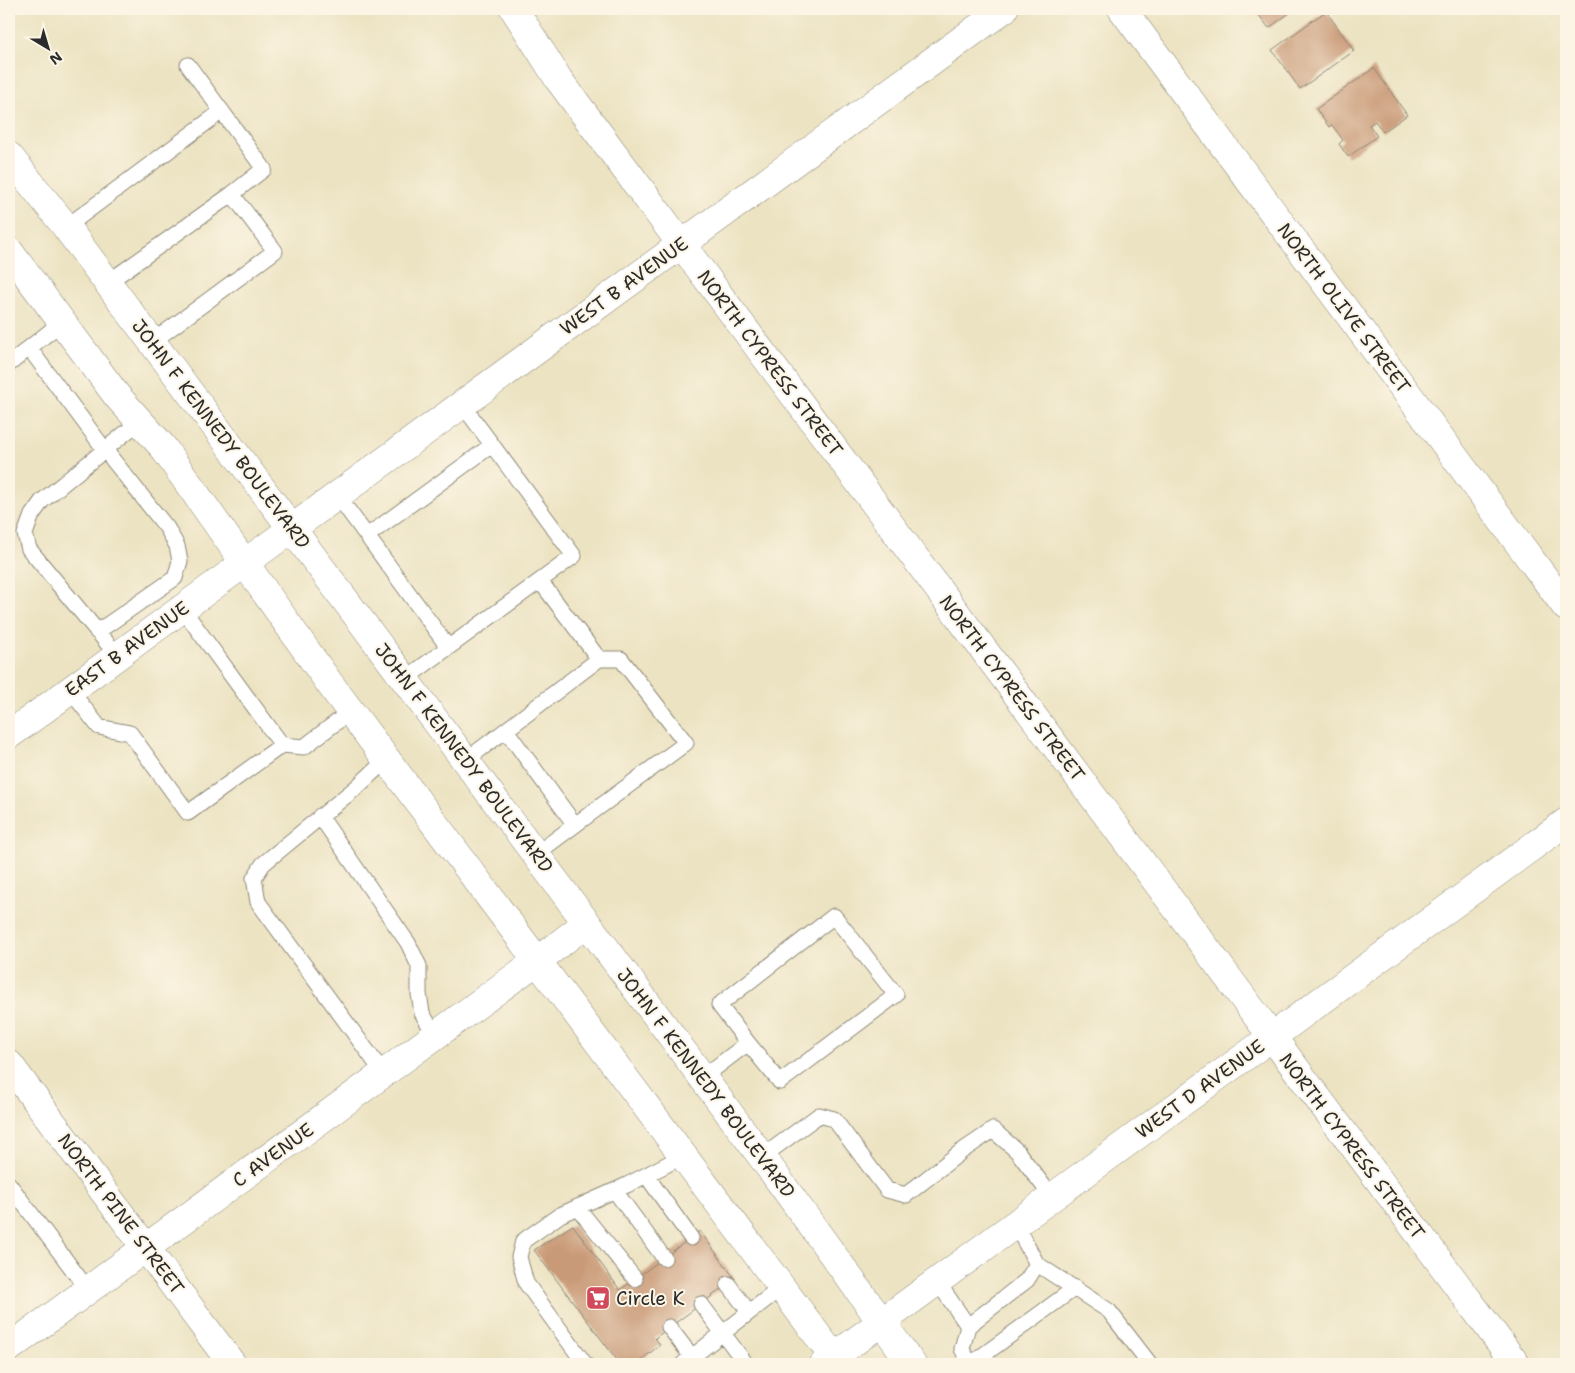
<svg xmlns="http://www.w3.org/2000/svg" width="1575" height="1373" viewBox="0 0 1575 1373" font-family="'Shantell Sans',sans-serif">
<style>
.building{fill:#c99a77}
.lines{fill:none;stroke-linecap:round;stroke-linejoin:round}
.lane-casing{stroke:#8c8776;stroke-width:17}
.street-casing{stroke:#8c8776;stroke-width:29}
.secondary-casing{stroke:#8c8776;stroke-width:29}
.primary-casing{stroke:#8c8776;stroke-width:29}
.lane{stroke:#fff;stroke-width:15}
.street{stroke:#fff;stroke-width:28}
.secondary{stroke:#fff;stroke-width:28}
.primary{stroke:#fff;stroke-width:28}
.labels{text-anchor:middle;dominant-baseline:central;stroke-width:4;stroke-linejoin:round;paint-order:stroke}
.street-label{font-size:19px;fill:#2b2b2b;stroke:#fcf5e5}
.poi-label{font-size:19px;fill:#2b2b2b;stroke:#fcf5e5;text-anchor:start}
</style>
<rect width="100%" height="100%" fill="#fcf5e5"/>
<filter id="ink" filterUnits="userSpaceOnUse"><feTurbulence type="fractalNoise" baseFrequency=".02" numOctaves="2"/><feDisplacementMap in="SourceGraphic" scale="10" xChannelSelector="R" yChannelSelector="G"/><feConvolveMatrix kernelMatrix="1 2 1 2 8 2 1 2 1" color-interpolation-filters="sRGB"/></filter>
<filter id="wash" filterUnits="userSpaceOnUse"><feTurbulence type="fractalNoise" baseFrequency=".0096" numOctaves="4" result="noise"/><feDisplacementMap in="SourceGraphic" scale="20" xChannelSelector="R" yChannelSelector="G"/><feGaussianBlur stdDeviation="1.12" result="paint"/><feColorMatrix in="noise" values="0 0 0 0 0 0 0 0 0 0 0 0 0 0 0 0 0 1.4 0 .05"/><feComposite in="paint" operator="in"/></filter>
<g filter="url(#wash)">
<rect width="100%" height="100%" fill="#ece3c2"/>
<g id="blocks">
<path class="building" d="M1254 9H1295L1269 28Z
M1326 11 1354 51 1300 89 1272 50Z
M1374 68 1407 115 1383 132 1375 121 1369 125 1377 136 1348 157 1339 144 1343 140 1332 125 1329 127 1316 109Z
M573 1225 620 1290 700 1231 735 1279 655 1338 660 1345 636 1364H620L534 1250Z"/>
</g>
</g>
<g filter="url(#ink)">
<use href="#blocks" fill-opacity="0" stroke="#8c8776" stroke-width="1"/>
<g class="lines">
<defs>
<path id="lane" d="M66 227 222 111
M107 283 232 194
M152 342 275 251 232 194 264 169 188 65
M29 348 105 450 167 528 177 546 180 561 175 578 97 632
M9 364 62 322
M337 495 367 536
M182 608 282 745 304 747 351 711
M448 647 367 536 492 445
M117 655 29 549 25 534 32 515 42 501 140 421
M405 679 574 556 462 404
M70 690 99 727 130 733 188 813 282 745
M466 760 506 730
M320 816 408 943 419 966V994L422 1013 435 1035
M575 825 686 743 621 659H599
M536 854 575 825 506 730 599 659 540 581
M384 1074 258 902 254 878 263 864 358 786 387 759
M702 1078 748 1043 780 1082 896 995 834 916 719 1005 748 1043
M762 1157 819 1115 834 1119 887 1190 906 1195 962 1151 993 1130 1017 1151 1052 1197
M646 1175 691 1238
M9 1184 88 1290
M615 1191 664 1258
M577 1207 635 1279
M1037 1264 1109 1311 1150 1364
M937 1281 968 1326
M728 1284 749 1312
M701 1304 746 1364
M669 1327 692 1357
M585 1364 526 1283 519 1257 523 1241 560 1215 627 1185 683 1156
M683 1364 782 1287
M970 1364 962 1349 968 1326 1027 1280 1037 1264 1015 1224
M971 1364 1075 1288"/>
<path id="street" d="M514 9 559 80 1516 1364
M1122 9 1566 607
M9 735 1004 9
M9 1064 232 1364
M9 1348 537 961 587 923"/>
<path id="secondary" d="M824 1364 1566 822"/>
<path id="primary" d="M9 156 66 227 762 1157 912 1364
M9 251 117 396 162 446 330 684 839 1364"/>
</defs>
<use href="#lane" class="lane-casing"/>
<use href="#street" class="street-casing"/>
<use href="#secondary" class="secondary-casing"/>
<use href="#primary" class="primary-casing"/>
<use href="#lane" class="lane"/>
<use href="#street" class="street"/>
<use href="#secondary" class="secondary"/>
<use href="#primary" class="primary"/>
</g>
</g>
<defs>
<symbol id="supermarket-square" viewBox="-11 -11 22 22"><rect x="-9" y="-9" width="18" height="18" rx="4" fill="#d1495b" stroke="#fcf5e5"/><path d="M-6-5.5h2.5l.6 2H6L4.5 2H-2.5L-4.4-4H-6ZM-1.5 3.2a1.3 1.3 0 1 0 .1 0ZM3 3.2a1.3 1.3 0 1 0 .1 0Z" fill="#fff"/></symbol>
</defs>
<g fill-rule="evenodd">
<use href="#supermarket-square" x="584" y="1284" width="28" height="28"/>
</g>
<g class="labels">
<g class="street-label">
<text transform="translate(624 286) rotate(-36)">WEST B AVENUE</text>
<text transform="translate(1344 308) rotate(53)">NORTH OLIVE STREET</text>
<text transform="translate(770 363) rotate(53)">NORTH CYPRESS STREET</text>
<text transform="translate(221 434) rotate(53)">JOHN F KENNEDY BOULEVARD</text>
<text transform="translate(127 649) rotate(-36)">EAST B AVENUE</text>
<text transform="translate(1012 688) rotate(53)">NORTH CYPRESS STREET</text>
<text transform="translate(464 758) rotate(53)">JOHN F KENNEDY BOULEVARD</text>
<text transform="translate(706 1083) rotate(53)">JOHN F KENNEDY BOULEVARD</text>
<text transform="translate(1200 1089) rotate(-36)">WEST D AVENUE</text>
<text transform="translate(1352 1146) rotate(53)">NORTH CYPRESS STREET</text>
<text transform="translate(273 1155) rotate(-36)">C AVENUE</text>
<text transform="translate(121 1214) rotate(53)">NORTH PINE STREET</text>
</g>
<g class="poi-label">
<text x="616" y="1298">Circle K</text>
</g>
</g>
<rect width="1575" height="1373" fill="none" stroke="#fcf5e5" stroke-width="30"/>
<g transform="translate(48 48) rotate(142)" stroke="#fcf5e5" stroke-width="4" paint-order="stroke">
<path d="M0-4L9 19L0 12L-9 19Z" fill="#2b2b2b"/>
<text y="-8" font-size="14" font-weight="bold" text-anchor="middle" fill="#2b2b2b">N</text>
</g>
</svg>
